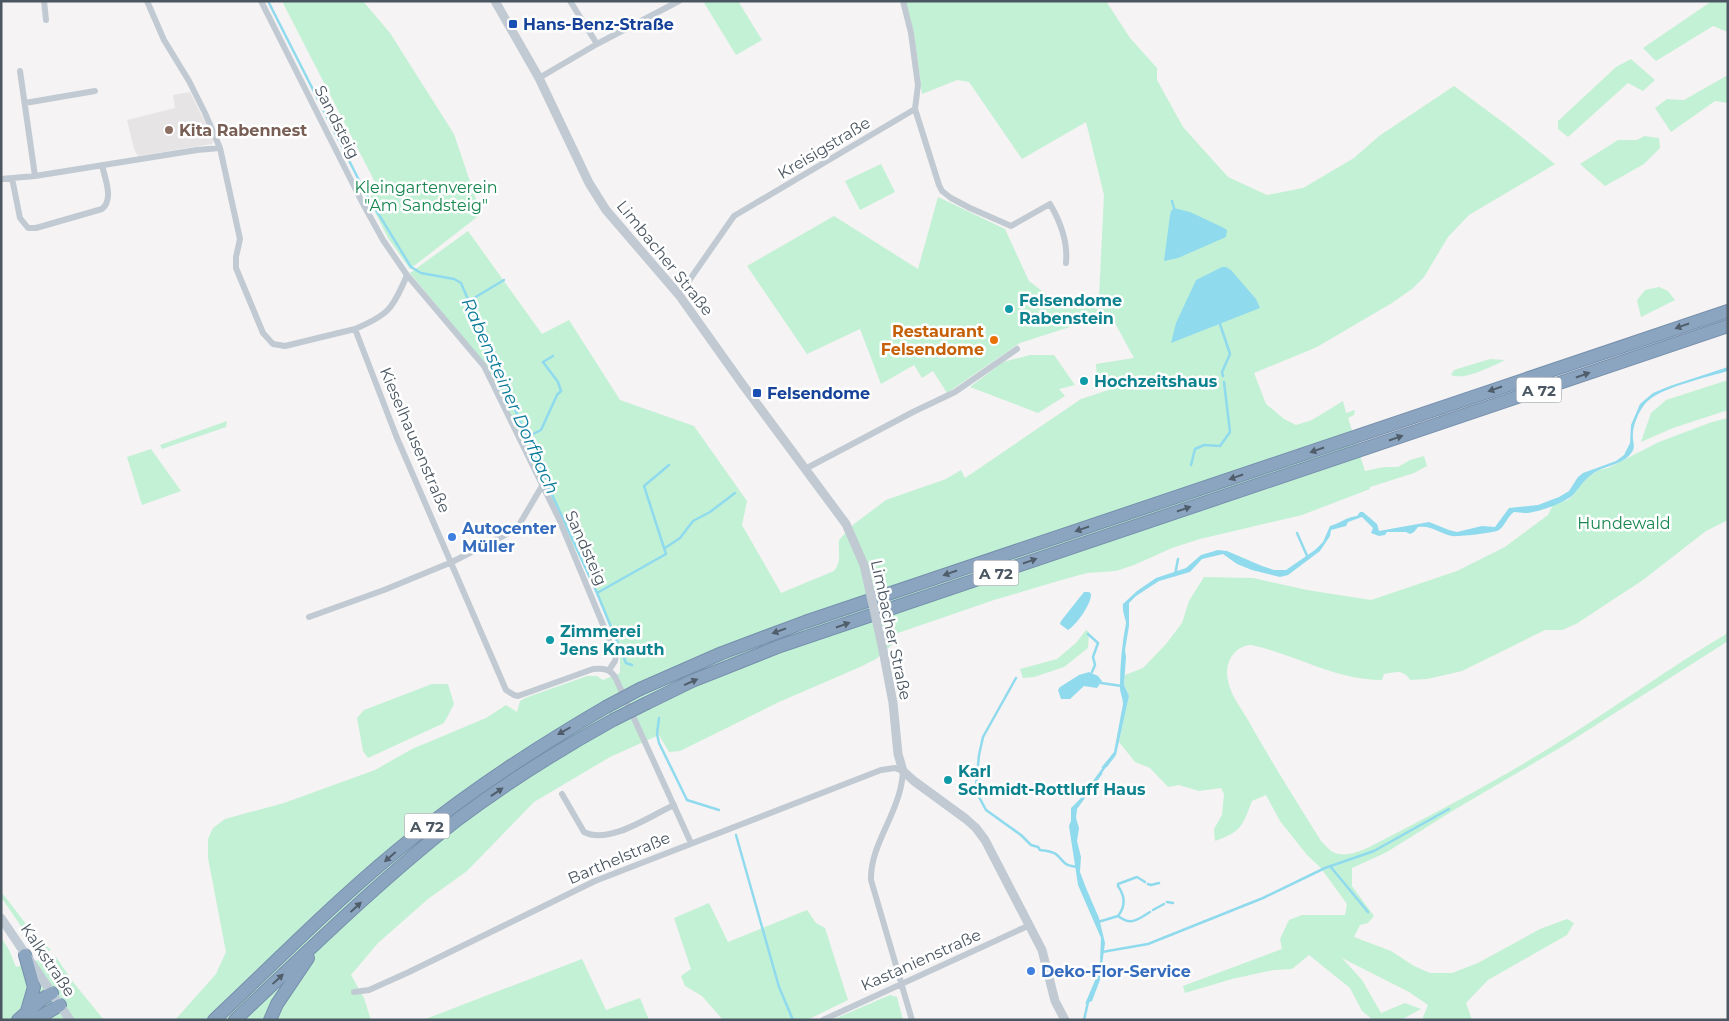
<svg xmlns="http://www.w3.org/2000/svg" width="1729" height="1021" viewBox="0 0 1729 1021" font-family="Montserrat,sans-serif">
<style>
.education{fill:#e6e4e5}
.green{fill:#c3f1d5}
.water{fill:#90daee}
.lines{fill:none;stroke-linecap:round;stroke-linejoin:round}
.stream{stroke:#90daee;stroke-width:2.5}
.motorway-casing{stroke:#7690ad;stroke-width:14}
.minor{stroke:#c1cad2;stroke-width:6}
.tertiary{stroke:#c1cad2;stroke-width:9}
.secondary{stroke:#c1cbd6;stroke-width:9}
.motorway{stroke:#8ba5c1;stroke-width:12}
.motorway-bridge-casing{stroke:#7690ad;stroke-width:14;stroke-linecap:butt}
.tertiary-bridge{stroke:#c1cad2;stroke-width:9}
.motorway-bridge{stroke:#8ba5c1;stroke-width:12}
.oneway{fill:#505e6b}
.transit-dot{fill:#1a4fb4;stroke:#fff;stroke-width:2}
.education-dot{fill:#8d6e63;stroke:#fff;stroke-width:2}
.culture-dot{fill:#0f9aa8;stroke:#fff;stroke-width:2}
.food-dot{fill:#e8710a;stroke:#fff;stroke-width:2}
.shop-dot{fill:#3f7fe0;stroke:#fff;stroke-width:2}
.labels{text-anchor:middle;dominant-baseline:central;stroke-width:5;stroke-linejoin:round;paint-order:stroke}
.shield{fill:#fff;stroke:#808990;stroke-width:1}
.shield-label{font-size:15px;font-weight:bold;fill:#4a5661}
.transit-label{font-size:16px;font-weight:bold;fill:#164399;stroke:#fff;text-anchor:start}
.street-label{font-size:16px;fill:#4a5661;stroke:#fff}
.education-label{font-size:16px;font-weight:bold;fill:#785e54;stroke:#fff;text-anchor:start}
.park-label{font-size:16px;fill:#17864f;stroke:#fff}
.culture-label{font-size:16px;font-weight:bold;fill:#0d838f;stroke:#fff;text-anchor:start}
.food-label{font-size:16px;font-weight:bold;fill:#c56008;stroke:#fff;text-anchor:end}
.shop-label{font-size:16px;font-weight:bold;fill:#366cbe;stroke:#fff;text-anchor:start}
.water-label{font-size:18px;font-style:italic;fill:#0c7c9b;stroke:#fff}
</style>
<rect width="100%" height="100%" fill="#f5f3f3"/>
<path class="education" d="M190 92 214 140 212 144 138 156 134 149 127 120 175 108 173 95Z"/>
<path class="green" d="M282 1H363L390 33 454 134 481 214 410 269 388 238 368 198 379 190Z
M703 1H738L762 40 736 55Z
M905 1H1106L1130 38 1157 68V80L1183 127 1228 177 1267 195 1303 188 1354 158 1379 136 1454 86 1508 126 1555 164 1469 215 1448 237 1424 277 1412 289 1392 303 1317 347 1254 373 1266 404 1284 419 1296 425 1312 420 1343 401 1346 413 1355 410 1354 415 1348 418 1365 471 1384 467H1398L1410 460 1424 456 1427 466 1414 473 1370 487V489L1302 515 1200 539 1172 548 1134 565 1116 571 1087 573 1065 579 994 600 895 634 894 643 876 659 860 667 779 702 680 751 669 752 659 735 610 757 534 802 467 871 428 899 378 943 351 975 364 998 371 1020H175L216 974 226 952 208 858V839L213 828 225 819 284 803 375 770 412 749 486 718 506 705 517 712 520 701 525 698 587 676H597L603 680 620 673V655L597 593 483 362 410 273 468 231 542 334 569 320 620 400 694 426 747 501 742 525 781 593 834 571C842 561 838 552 839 540L854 524 886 500 946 479 961 470 965 478 1081 399 1139 380 1092 389 1097 378 1096 364 1134 358 1110 314 1020 343 947 393 933 371 922 378 914 365 881 384 860 329 807 354 747 266 834 216 918 269 938 197 1005 229 1029 281 1059 304 1099 297 1104 195 1086 122 1022 159 969 82 957 80 922 94 914 33Z
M1712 1H1728V32L1713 26 1656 61 1643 48Z
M1631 59 1655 80 1643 91 1628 83 1568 137 1558 129V121L1616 67Z
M1728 75V103L1715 101 1671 132 1655 108 1667 99 1684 100Z
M1644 136 1659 138 1660 148 1644 164 1605 186 1580 164 1618 140H1637Z
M881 164 895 192 860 210 845 181Z
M1659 287 1668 291 1675 300 1641 317 1637 300 1645 290Z
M1030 355H1054L1075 385 1059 389 1065 396 1038 413 970 387 1003 362Z
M1490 359 1505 360C1492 366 1465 381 1451 375L1454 370Z
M1728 380V410L1673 428 1641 442 1651 413 1666 400Z
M1728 418V520L1706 531 1643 580 1576 624 1562 630H1545L1462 671 1427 679 1410 680C1403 669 1396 672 1384 674L1382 680C1332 679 1298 655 1251 645 1233 646 1224 664 1228 681 1231 696 1242 709 1249 722 1272 763 1297 802 1321 841 1325 845 1329 850 1333 852 1348 860 1369 847 1383 840 1442 809 1502 778 1559 742 1616 707 1670 667 1728 633V641L1563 746 1454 810 1387 852 1352 868V886L1374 916 1368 923 1360 925 1354 937 1391 951 1414 966 1430 973H1452L1478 963 1540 929 1567 919 1574 923 1567 935 1488 980 1466 1003 1472 1020H1424L1423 1017 1428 1005 1409 992 1342 958 1362 980 1381 1013 1405 1003 1421 1009 1401 1020H1373L1362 1011 1350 988 1309 955 1292 969 1273 970 1232 979 1185 993 1183 986 1282 949 1280 939 1289 920 1302 915H1345L1347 904 1320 867 1307 855 1280 821 1266 795 1252 801C1242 827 1242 831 1215 841L1214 829 1222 815 1224 794 1221 788 1199 791 1179 785 1168 787 1150 768 1135 762 1119 742 1129 696 1124 685 1125 675 1143 668 1166 644 1182 623 1189 601 1204 577 1253 578 1307 590 1371 600 1457 571 1505 547 1548 515 1553 505 1568 500 1574 494 1584 480 1599 470 1608 468 1659 442 1712 422Z
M227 421 226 427 162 449 160 445Z
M151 449 181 491 142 505 127 457Z
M1086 630 1089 632 1088 648 1064 667 1034 677 1023 678 1020 669 1057 659 1076 643Z
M432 684H448L454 704 444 723 368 758 363 751 357 718 364 710Z
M1 892C18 912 31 934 51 950L40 954 1 897Z
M709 903 728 942 807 910 816 923 825 928 848 1000 807 1020H723L702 996 685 986 681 976 691 969 674 918Z
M1 937 9 950 16 967 51 956 56 957 73 982 104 1020H1Z
M582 959 606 1010 640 998 649 1020H423Z
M890 995 897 997 903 1020H832Z"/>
<path class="water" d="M1174 208 1190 212 1222 227 1227 230 1226 237 1178 258 1164 261 1170 215 1171 211Z
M1222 267H1226L1231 270 1256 299 1260 308 1171 343 1176 323 1196 280Z
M1728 367V371C1710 376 1662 388 1649 400 1641 406 1633 424 1633 434 1632 441 1636 446 1632 452 1625 463 1610 465 1599 470 1587 476 1582 484 1574 494 1567 502 1537 513 1525 513 1521 513 1518 512 1514 512 1507 517 1505 526 1499 530 1496 533 1456 537 1452 536 1439 533 1431 525 1418 527L1414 532 1410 534 1406 532H1387L1385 535 1379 536 1371 533 1373 528 1362 517 1348 522 1346 526 1331 530 1330 536 1320 551 1288 575 1280 577 1252 570 1237 564 1223 554 1202 559 1190 572 1159 581 1136 596 1129 603V626L1125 650 1126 657 1124 685 1129 696 1116 755 1107 767 1101 768 1114 752 1123 704C1123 698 1119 691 1120 685 1120 664 1122 644 1126 623 1126 619 1122 612 1123 604L1137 591 1156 578 1186 568 1201 555 1218 550 1227 551 1262 566 1274 570H1286L1315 550 1323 542 1330 526C1339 524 1346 517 1357 516L1360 512H1363L1377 524 1379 531 1429 522 1449 530 1457 532 1482 526 1495 527 1509 508 1538 505 1559 497 1569 491 1578 477 1583 473 1616 461 1624 455 1630 443 1631 425 1640 404 1653 393 1670 386Z
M1084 592H1089L1091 594C1092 603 1076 626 1068 630L1060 624 1061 621Z
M1089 672 1098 676 1102 681 1097 688 1084 686 1070 699H1061L1058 690 1060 687 1079 675Z
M1103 773 1077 809 1076 818 1079 828 1077 841 1081 857 1080 872 1086 888 1099 918 1105 943 1100 980 1092 1001 1085 1004 1096 978 1100 961 1101 938 1078 885 1069 826 1071 821V808L1080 799 1098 774Z"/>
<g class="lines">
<path class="stream" d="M268 1 365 192 411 267 421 273 454 279 461 283 544 477 597 593 626 663 632 665
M1172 201 1174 208
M469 301 504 280
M1220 324 1230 354 1222 372 1223 376
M527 437 541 430 557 395 561 391 558 382 543 362 553 356
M1191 465 1195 449 1204 445 1220 446 1230 432 1224 382
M1297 533 1308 558
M665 548 680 538 693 521 710 512 735 493
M1175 575 1178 559
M597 593 666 554 644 486 669 465
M1088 634 1098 643 1093 657 1095 665 1092 672
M1016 678 983 737 979 755 976 786 978 795 986 810 1021 835 1031 845 1038 847 1040 850C1045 851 1053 851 1057 855 1065 862 1063 866 1078 867
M1101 683 1122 686
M659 718 657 734 659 743 687 800 719 810
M1099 775 1106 765
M736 835 779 987 793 1020
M1330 866 1368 912
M1148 884 1151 885 1159 883
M1167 902 1173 903
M1153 910 1164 904
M1118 916C1126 906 1125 896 1118 886V884L1137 877 1145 882
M1098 922 1118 916C1131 926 1137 920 1150 912
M1102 952 1148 944 1263 898 1325 868 1374 851 1449 809
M1084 1020 1088 1002"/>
<defs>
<path id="motorway" d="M640 689 722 653 805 622 1728 311
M647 703 692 681 780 646 1728 326
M25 955 34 987 27 1011
M18 1020 42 999 52 993
M35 1020 60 1005
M214 1020C280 958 344 892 415 836 475 787 539 746 606 707
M235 1020C307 952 379 881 457 820 506 783 559 750 613 720
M270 1020 277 1004 308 958"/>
</defs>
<use href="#motorway" class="motorway-casing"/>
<path class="minor" d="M44 1 46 20
M147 1 164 40 189 81 205 113 220 148 240 239 236 257V268L263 333 273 344 285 346 355 329 397 438 506 690 514 695 518 696 593 669C604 668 611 669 616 679L691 843
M261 1 362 202 383 240 407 275 484 366 559 519 616 656 615 661 609 670
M570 1 597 44
M903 1 911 33 918 85 915 109 939 185 942 191 951 198 970 208 1011 226 1050 204C1060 221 1068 243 1066 263
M20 71 35 176 197 150 220 148
M539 78 597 44 679 1
M25 103 95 91
M12 178 20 218 28 228H36L102 209C114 199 105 179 102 165
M1 179 35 176
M679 295 734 216 915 109
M355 329C388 315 393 309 407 275
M805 469 913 412 955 392 1017 349
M309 617 384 590 452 562 507 534 519 525 542 486
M562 794 584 832C609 845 650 816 674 805
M354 992 369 990 409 972 595 881 881 770 895 768 903 771C903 776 902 781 901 786 895 818 870 847 871 880L912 1020
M823 1020 1030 925"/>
<path class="tertiary" d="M495 1 539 78 589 183 606 210 679 295 743 385 846 524 864 565
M882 645 893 703 898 754 903 771 914 781 966 819 976 828 985 840 1042 950 1055 1001 1065 1020"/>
<path class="secondary" d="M1 918 70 1020"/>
<use href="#motorway" class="motorway"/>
<defs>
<path id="motorway-bridge" d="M606 707 640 689
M613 720 647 703"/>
</defs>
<use href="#motorway-bridge" class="motorway-bridge-casing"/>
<path class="tertiary-bridge" d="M864 565 882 645"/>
<use href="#motorway-bridge" class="motorway-bridge"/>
</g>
<defs><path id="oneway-solid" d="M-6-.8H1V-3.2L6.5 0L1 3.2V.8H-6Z" transform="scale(1.25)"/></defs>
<g class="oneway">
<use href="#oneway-solid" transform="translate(1682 326) rotate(161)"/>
<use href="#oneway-solid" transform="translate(1583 375) rotate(-19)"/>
<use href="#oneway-solid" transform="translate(1495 389) rotate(161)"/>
<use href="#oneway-solid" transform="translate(1396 438) rotate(-19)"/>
<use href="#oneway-solid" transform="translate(1317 450) rotate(161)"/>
<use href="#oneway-solid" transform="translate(1236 477) rotate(161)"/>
<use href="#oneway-solid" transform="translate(1184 509) rotate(-19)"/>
<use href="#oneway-solid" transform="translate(1082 529) rotate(161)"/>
<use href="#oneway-solid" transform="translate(1030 561) rotate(-19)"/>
<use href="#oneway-solid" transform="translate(950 573) rotate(161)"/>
<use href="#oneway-solid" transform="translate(843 625) rotate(-19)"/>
<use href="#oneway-solid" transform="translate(779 631) rotate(160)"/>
<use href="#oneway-solid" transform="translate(691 682) rotate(-24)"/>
<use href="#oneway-solid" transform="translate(564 731) rotate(150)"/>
<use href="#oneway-solid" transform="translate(497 792) rotate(-34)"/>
<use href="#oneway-solid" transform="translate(390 857) rotate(139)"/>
<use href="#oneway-solid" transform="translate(356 907) rotate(-43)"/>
<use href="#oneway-solid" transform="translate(278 979) rotate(-43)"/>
</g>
<g class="transit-dot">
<rect x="508" y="19" width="10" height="10" rx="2.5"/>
<rect x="752" y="388" width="10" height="10" rx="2.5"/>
</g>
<circle class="education-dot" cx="169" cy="130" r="5"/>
<g class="culture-dot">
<circle cx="1009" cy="309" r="5"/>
<circle cx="1084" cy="381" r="5"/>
<circle cx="550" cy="640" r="5"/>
<circle cx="948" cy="780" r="5"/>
</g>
<circle class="food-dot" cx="994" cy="340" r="5"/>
<g class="shop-dot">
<circle cx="452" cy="537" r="5"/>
<circle cx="1031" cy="971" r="5"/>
</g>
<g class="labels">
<g class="shield">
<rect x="1516.5" y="377.5" width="45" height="25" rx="4"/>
<rect x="973.5" y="560.5" width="45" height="25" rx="4"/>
<rect x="404.5" y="813.5" width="45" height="25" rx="4"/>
</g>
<g class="shield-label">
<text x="1539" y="390">A 72</text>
<text x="996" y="573">A 72</text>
<text x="427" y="826">A 72</text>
</g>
<g class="transit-label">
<text x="523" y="24">Hans-Benz-Straße</text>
<text x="767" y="393">Felsendome</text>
</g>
<g class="street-label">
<text transform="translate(337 122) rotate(63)">Sandsteig</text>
<text transform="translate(824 148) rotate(-31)">Kreisigstraße</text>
<text transform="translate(665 258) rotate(51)">Limbacher Straße</text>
<text transform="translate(415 440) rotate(67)">Kieselhausenstraße</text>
<text transform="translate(586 548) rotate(66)">Sandsteig</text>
<text transform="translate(891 630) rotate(78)">Limbacher Straße</text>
<text transform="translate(619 858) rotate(-23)">Barthelstraße</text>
<text transform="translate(48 960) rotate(56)">Kalkstraße</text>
<text transform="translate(921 960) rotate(-24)">Kastanienstraße</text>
</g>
<g class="education-label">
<text x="179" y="130">Kita Rabennest</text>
</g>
<g class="park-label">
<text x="426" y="187">Kleingartenverein<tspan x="426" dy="18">"Am Sandsteig"</tspan></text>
<text x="1624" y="523">Hundewald</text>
</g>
<g class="culture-label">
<text x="1019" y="300">Felsendome<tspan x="1019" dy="18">Rabenstein</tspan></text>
<text x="1094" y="381">Hochzeitshaus</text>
<text x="560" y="631">Zimmerei<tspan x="560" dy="18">Jens Knauth</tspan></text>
<text x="958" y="771">Karl<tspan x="958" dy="18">Schmidt-Rottluff Haus</tspan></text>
</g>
<g class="food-label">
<text x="984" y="331">Restaurant<tspan x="984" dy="18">Felsendome</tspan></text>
</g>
<g class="shop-label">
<text x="462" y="528">Autocenter<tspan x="462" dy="18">Müller</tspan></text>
<text x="1041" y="971">Deko-Flor-Service</text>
</g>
<g class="water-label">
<text transform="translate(510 396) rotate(66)">Rabensteiner Dorfbach</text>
</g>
</g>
<rect width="1729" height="1021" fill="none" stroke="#4a5661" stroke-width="5"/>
</svg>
